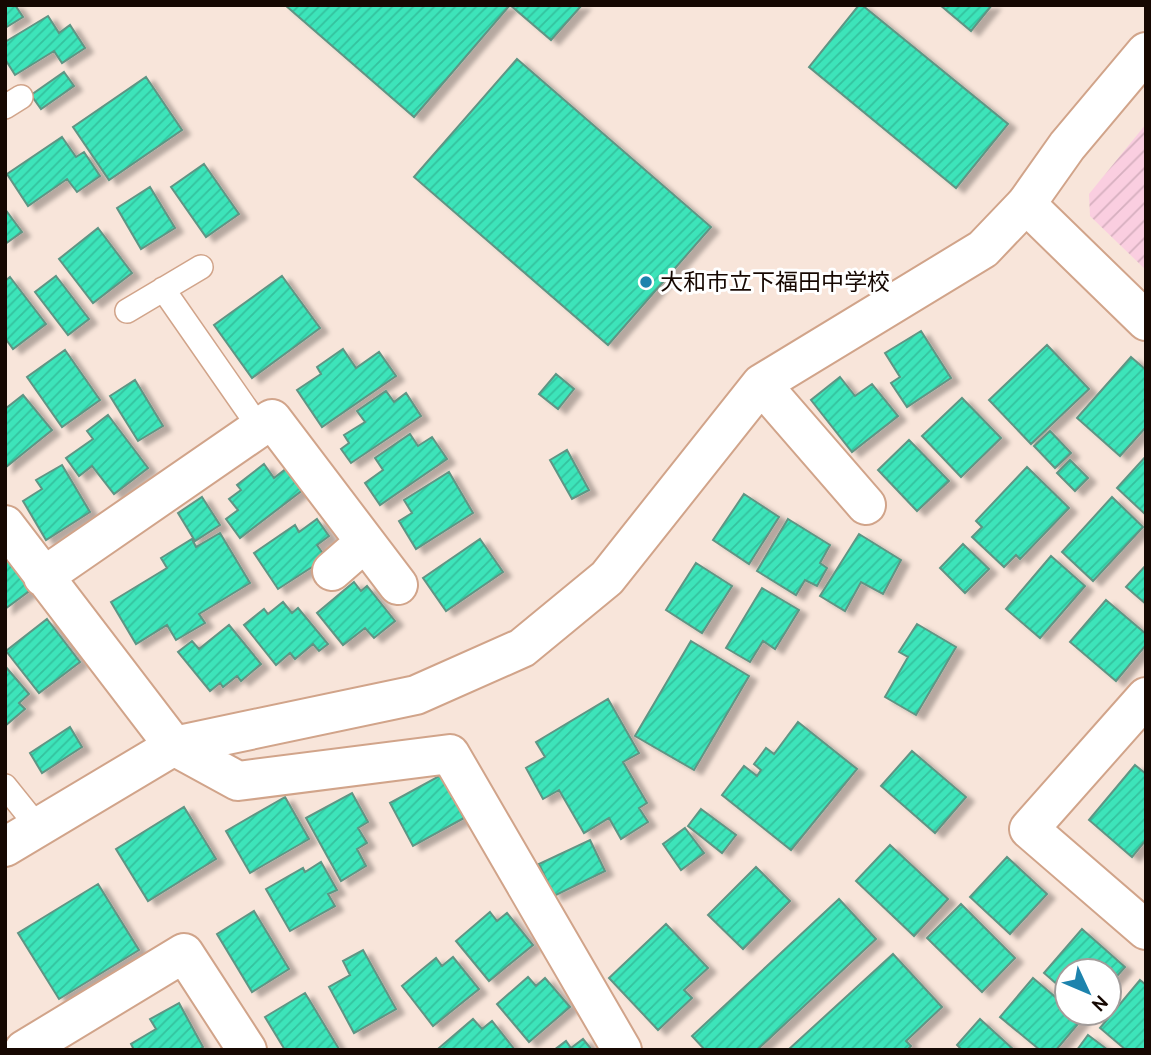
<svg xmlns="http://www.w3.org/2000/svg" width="1151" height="1055" viewBox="0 0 1151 1055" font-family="Cabin,'Noto Sans JP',sans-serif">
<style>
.garden{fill:url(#garden-furrows)}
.building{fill:url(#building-hatch);stroke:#5f9584;stroke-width:2;filter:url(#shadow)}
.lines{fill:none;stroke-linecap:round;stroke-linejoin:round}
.service-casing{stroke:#d1a48a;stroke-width:26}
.minor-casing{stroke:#d1a48a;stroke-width:42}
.tertiary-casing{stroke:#d1a48a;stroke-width:42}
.service{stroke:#fff;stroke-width:23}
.minor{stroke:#fff;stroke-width:38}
.tertiary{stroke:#fff;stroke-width:38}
.poi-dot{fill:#1d83ad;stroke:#fff;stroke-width:2.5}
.labels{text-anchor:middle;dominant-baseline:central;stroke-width:6;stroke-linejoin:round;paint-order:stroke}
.poi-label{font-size:23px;fill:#160802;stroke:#fff;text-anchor:start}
</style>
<defs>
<pattern id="garden-furrows" width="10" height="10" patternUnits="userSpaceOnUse" patternTransform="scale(1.75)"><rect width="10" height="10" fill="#facee0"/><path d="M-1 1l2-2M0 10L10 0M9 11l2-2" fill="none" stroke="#d6afbf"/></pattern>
<pattern id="building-hatch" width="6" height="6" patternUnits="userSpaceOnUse" patternTransform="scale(1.75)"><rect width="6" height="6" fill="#3ce4ba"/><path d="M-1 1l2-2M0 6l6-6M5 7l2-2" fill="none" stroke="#34c29e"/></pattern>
<filter id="shadow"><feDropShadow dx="8" dy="4.5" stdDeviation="2" flood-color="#0004"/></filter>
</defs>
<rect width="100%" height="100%" fill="#f8e5da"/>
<path class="garden" d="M1146 124V270L1090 216 1089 194Z"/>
<path class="building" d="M5 5H15L23 17 5 28Z
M285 5H582L551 40 510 5 414 117Z
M859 5H862L1008 124 956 188 809 67Z
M940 5H992L971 31Z
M48 16 59 33 70 25 85 48 62 63 54 51 15 75 5 59V42Z
M517 59 711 227 608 345 414 177Z
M64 72 74 86 41 109 31 95Z
M146 77 182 130 109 180 73 127Z
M62 137 76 157 84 152 100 176 77 192 67 179 28 206 7 174Z
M204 164 239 214 206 237 171 187Z
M150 187 175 228 141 249 117 208Z
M5 209 22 232 5 244Z
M98 228 132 273 93 303 59 259Z
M56 276 89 319 68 335 35 292Z
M282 276 320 328 252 378 214 325Z
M10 277 46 324 13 349 5 338V281Z
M921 331 951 378 907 407 891 383 900 377 885 353Z
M1047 345 1089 389 1031 444 989 400Z
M343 349 356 368 379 352 396 376 322 427 297 390 321 374 317 367Z
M65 350 100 400 62 427 27 377Z
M1131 357 1146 370V427L1120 456 1077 418Z
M556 374 574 389 558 409 539 394Z
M840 377 855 396 872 384 898 416 852 452 811 400Z
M135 380 163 426 138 441 110 396Z
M386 391 394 402 406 393 421 416 351 463 341 449 349 443 344 435 365 422 357 411Z
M23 395 52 430 5 468V409Z
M962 398 1001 438 961 477 922 436Z
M108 415 148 468 114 494 92 466 79 476 66 458 93 439 87 431Z
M1050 431 1071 453 1055 468 1034 446Z
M410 434 418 446 432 437 447 459 380 505 365 483 383 470 375 458Z
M909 440 949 481 917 511 878 470Z
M567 450 589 490 572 499 550 460Z
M1146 456V515L1117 488Z
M1070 460 1088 478 1075 491 1057 473Z
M264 464 274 478 287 468 304 489 240 538 226 519 238 510 229 499 241 490 237 485Z
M62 465 90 512 46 540 23 501 42 489 36 480Z
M1027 467 1069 508 1020 559 1016 555 1004 567 972 537 982 527 976 521Z
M449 472 473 513 416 549 399 521 412 513 404 500Z
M744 494 779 517 749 564 713 540Z
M202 497 220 525 195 541 178 513Z
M1112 497 1143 527 1093 581 1062 552Z
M317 519 329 536 317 545 326 558 278 589 254 553 295 525 299 532Z
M788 519 830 545 820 563 827 568 817 586 805 580 796 595 757 571Z
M220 533 250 583 199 614 205 623 176 640 167 625 136 644 111 602 167 568 161 558 192 539 196 547Z
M859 534 901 560 883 594 861 582 845 611 820 596Z
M480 539 503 572 446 611 423 578Z
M963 544 989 569 965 593 940 568Z
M5 553 32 589 5 609Z
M1051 556 1085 586 1040 638 1006 609Z
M696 563 732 586 702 633 666 610Z
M1146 565V604L1126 587Z
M354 582 361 591 367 586 395 621 374 638 365 628 343 645 317 613Z
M762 588 799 610 775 649 763 641 750 662 726 648Z
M1106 600 1146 634V645L1116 681 1070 642Z
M283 602 292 613 298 608 328 644 319 651 313 644 295 659 290 653 276 665 244 625 264 609 268 614Z
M47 619 80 662 39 693 6 651Z
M917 624 956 647 916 715 885 697 908 657 899 652Z
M229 625 261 664 241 681 237 676 223 687 220 683 210 691 178 652 192 641 199 649Z
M691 641 749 676 694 770 635 736Z
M5 666 29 694 19 703 25 709 5 726Z
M608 699 639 753 623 762 647 803 639 808 648 822 621 839 609 818 584 833 559 790 543 799 526 768 545 757 536 742Z
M798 722 857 769 791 850 722 795 744 766 757 776 761 770 754 764 766 748 774 754Z
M70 727 82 747 42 773 30 753Z
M912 751 966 797 935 833 881 786Z
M1135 765 1146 774V840L1132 857 1089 820Z
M441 775 464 818 413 846 390 803Z
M352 793 368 822 358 828 367 843 357 849 366 866 341 881 306 818Z
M285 797 309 839 250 873 226 831Z
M184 807 216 859 148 901 116 849Z
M701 809 736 835 722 853 688 826Z
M685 828 704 853 681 870 663 844Z
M590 840 605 871 554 896 539 864Z
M890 845 948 899 914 936 856 881Z
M1007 857 1047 894 1010 934 970 897Z
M321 862 337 890 328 894 335 906 290 931 266 889 303 868 305 872Z
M756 867 790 901 743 949 708 915Z
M98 884 139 950 59 999 18 933Z
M839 899 876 939 757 1050H705L692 1036Z
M961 904 1015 958 982 992 927 938Z
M254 911 289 969 252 992 217 934Z
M490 912 497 921 507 913 533 945 489 981 456 941Z
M666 924 708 968 684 990 692 998 658 1030 609 978Z
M1082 929 1125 967 1109 985V971H1067V993L1044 973Z
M363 950 396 1009 354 1033 329 987 350 975 343 961Z
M893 954 942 1007 906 1041 911 1046 907 1050H788Z
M453 957 479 989 433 1026 402 986 436 958 442 966Z
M528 977 536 986 545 978 570 1007 529 1042 497 1004Z
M1033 978 1067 1007V1013H1075L1082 1019 1056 1050H1040L1000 1017Z
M1140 980 1146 985V1050H1126L1100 1028Z
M305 993 339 1049 338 1050H285L265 1017Z
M179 1003 203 1047 199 1050H134L131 1044 156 1029 150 1019Z
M473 1019 482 1029 492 1021 515 1050H441L439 1048Z
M980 1019 1014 1050H962L957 1045Z
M1088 1035 1108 1050H1077Z
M583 1039 592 1050H554L566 1041 571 1048Z"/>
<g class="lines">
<defs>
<path id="service" d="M5 107 21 97
M163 289 259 427
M127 311 201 267
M5 786 38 827"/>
<path id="minor" d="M761 384 866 505
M5 525 174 746 238 781 450 754 622 1050
M332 571 364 543
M43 577 272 419 398 585
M1146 697 1029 829 1146 930
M5 847 174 746 416 695 522 648 607 578 761 384 983 249 1026 204 1067 146 1146 52
M24 1050 184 953 247 1050"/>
<path id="tertiary" d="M1026 204 1146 321"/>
</defs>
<use href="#service" class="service-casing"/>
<use href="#minor" class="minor-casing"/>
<use href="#tertiary" class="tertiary-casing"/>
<use href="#service" class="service"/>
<use href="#minor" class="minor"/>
<use href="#tertiary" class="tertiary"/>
</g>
<circle class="poi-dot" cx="646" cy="282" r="7"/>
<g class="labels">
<g class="poi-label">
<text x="660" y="282">大和市立下福田中学校</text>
</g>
</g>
<rect width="1151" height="1055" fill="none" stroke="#160802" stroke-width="14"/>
<g transform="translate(1088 992) rotate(134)"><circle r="33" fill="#ffffff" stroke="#a29c9a" stroke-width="2"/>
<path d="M0-5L12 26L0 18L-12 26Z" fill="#1d83ad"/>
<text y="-10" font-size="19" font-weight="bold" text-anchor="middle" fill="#160802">N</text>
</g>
</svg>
